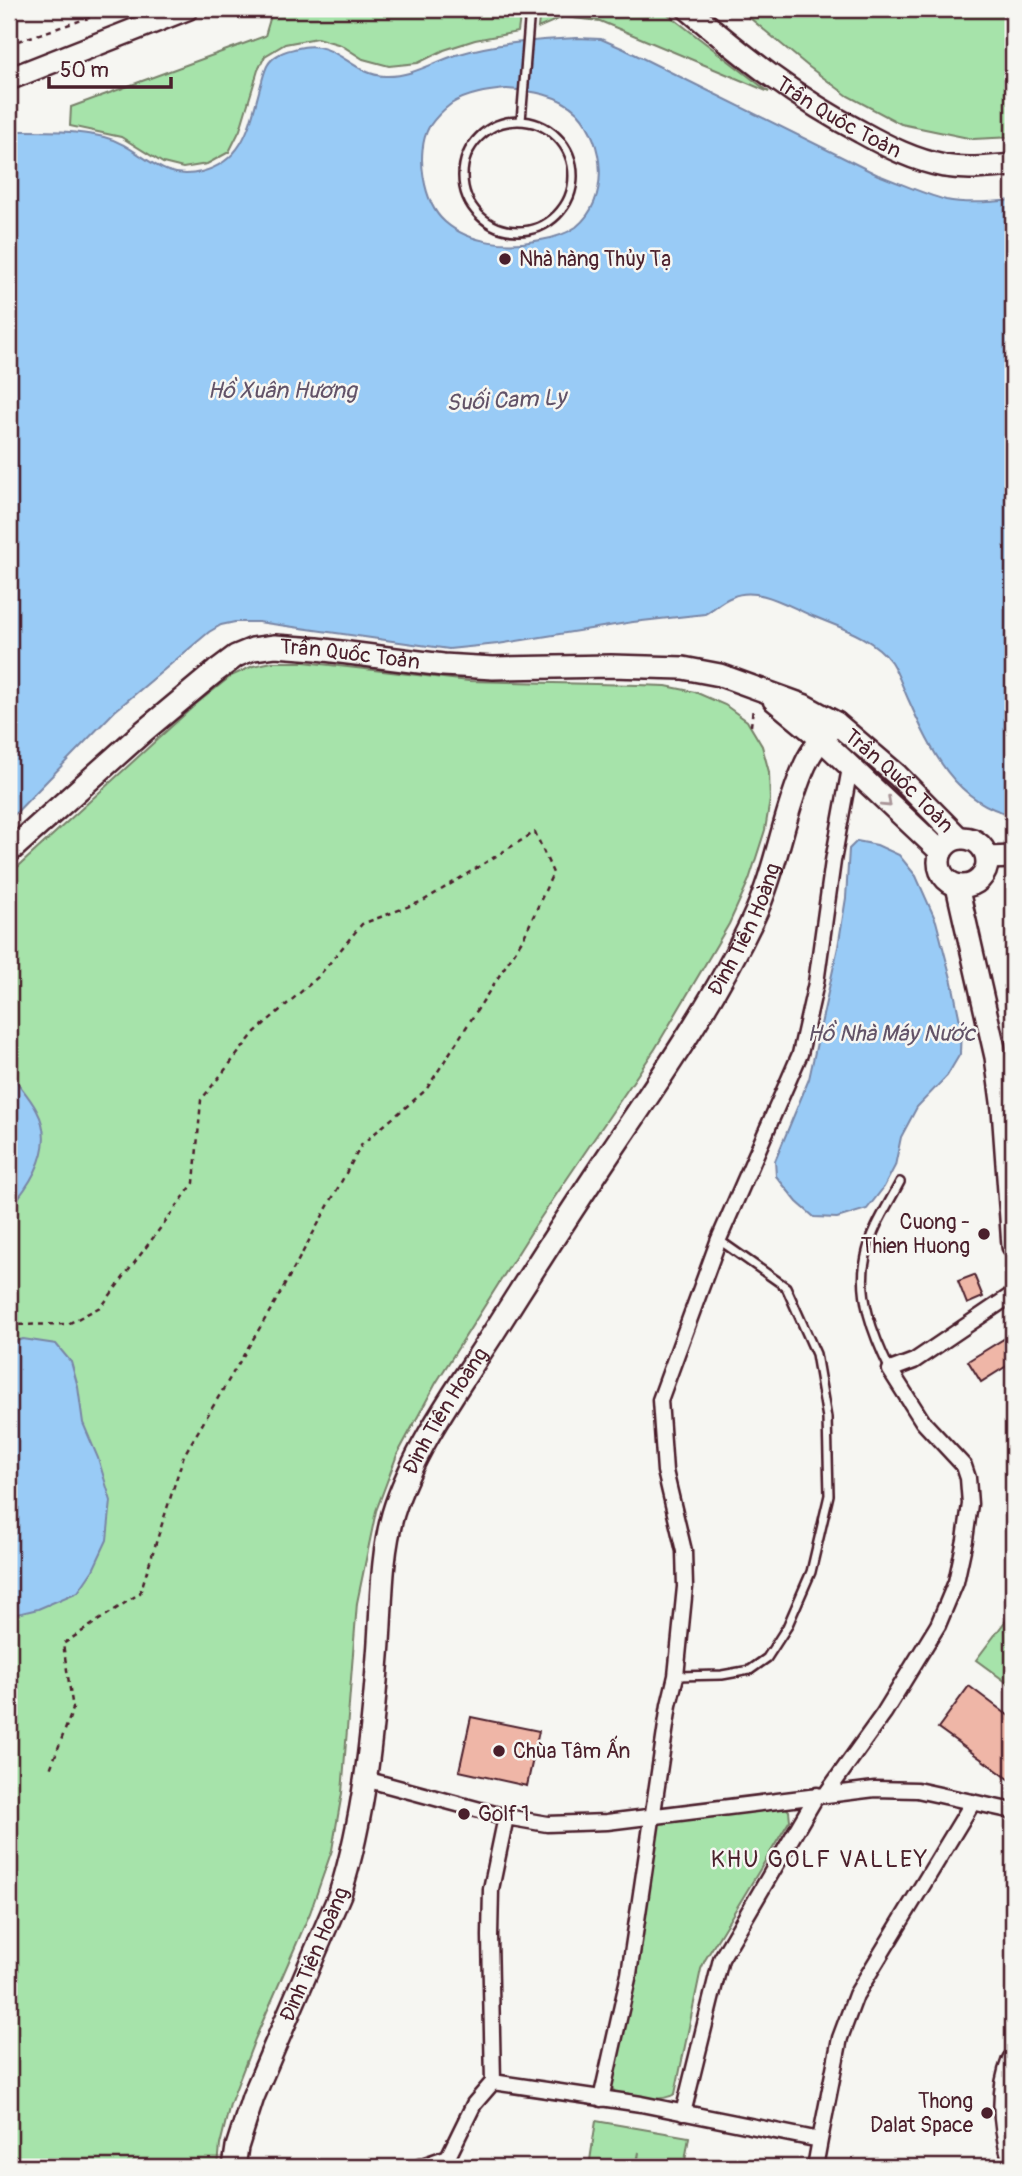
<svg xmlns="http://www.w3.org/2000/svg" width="1022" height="2176" viewBox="0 0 1022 2176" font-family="Pangolin,sans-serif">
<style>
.green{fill:#a6e3aa;stroke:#78816a;stroke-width:2}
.water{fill:#99cbf6;stroke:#7986a5;stroke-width:2;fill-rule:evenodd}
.building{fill:#efb6a7;stroke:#4a1f2b;stroke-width:2}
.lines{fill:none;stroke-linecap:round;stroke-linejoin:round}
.lane-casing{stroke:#4a1f2b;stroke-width:12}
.street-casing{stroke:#4a1f2b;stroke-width:19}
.secondary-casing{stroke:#4a1f2b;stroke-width:26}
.path{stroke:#4a1f2b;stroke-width:2.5;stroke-dasharray:5 5;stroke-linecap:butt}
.lane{stroke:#f6f6f2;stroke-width:7}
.street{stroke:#f6f6f2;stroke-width:14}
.secondary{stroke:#f6f6f2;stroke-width:21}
.oneway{stroke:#a99598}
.poi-dot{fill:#4a1f2b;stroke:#f6f6f2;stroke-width:2.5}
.labels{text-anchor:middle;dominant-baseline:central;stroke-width:5;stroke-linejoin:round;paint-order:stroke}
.street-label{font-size:21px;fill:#4a1f2b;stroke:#f6f6f2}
.poi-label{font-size:21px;fill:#4a1f2b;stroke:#f6f6f2;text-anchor:start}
.water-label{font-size:23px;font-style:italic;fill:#625368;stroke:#f6f6f2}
.neighbourhood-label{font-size:23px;letter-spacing:2px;fill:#4a1f2b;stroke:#f6f6f2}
</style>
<rect width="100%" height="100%" fill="#f6f6f2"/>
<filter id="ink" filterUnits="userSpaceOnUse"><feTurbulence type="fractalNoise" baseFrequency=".0143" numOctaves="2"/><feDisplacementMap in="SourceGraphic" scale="14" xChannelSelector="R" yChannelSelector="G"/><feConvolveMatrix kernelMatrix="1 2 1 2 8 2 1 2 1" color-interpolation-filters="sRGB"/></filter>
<g filter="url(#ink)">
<path class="green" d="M281 9H521L518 32 475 40 444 50 418 63 389 66 363 59 341 45 317 38 285 44 265 56 258 70 240 130 229 152 207 164 183 168 163 163 121 137 70 126 71 107 265 36 272 12Z
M540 9H661L769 92 600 21 563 17 538 28Z
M739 9H1013V137L973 139 901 124 848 96 809 67Z
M272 662H304L469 681 638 685 666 686 695 692 725 705 747 721 762 746 769 772 770 800 765 830 749 880 729 924 655 1049 535 1226 436 1383 397 1455 376 1511 357 1603 342 1793 332 1850 310 1913 255 2039 230 2104 220 2145 218 2167H9V875L196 704 231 676 253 666Z
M1013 1611V1687L976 1660Z
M783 1804 789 1811 790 1820 705 1960 701 1969 675 2094C664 2101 633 2100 620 2095 614 2093 612 2088 610 2083L657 1825 661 1820Z
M596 2121 689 2137 684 2167H637L639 2152 636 2167H589Z"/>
<path class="water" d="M577 38 601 39 624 49 878 175C900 183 923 194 946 200 965 204 994 202 1013 200V815C955 803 931 750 909 701 903 688 898 673 891 662 873 636 835 626 808 614 785 604 756 586 732 597 721 601 714 609 705 614L633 622 498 644 449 649 258 622H235L221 625 209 632 115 711 9 820V131C41 131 72 130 104 137 141 146 158 183 201 172 247 160 250 121 262 81 265 70 267 61 278 55 283 51 291 50 298 48 336 38 351 75 385 76 411 77 432 63 456 55 495 43 537 40 577 38ZM507 89C532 91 558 94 577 112 605 142 610 200 576 227 566 234 553 238 541 240 509 247 470 244 445 222 423 203 415 152 429 127 435 118 443 110 451 104 468 93 488 91 507 89Z
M857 841 877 845 899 855 916 876 936 921 952 982 961 1026 960 1054 947 1076 917 1107 901 1137 895 1166 884 1187 867 1209 837 1218 814 1217 797 1202 776 1176 775 1161 809 1079 838 947 846 898 849 849Z
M9 1071C18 1085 30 1097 37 1111 56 1146 32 1183 9 1209Z
M23 1339 56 1344 71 1362 78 1387 83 1423 98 1458 111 1501 107 1540 93 1570 78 1592 38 1609 9 1616V1343Z"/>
<path class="building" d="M974 1275 983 1297 967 1304 958 1281Z
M1007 1337 1013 1348V1362L981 1382 968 1361Z
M969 1686 1013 1719V1782L938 1728Z
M471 1717 539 1731 527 1786 459 1771Z"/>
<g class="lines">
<defs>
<path id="lane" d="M521 121 530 9
M463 176a55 55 0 1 1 110 0a55 55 0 1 1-110 0Z
M890 1370C873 1335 857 1295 866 1256 871 1230 888 1205 900 1182
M676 1676 722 1675 750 1670 767 1658 787 1627 811 1572 829 1495 827 1418 816 1354 786 1287 719 1240"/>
<path id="street" d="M365 1779 506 1817 547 1824 607 1822 875 1789 917 1790 1013 1811
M826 1794 884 1713 938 1625 956 1582 965 1540 970 1504 968 1478 964 1466 923 1422 890 1370 914 1361 1013 1294
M493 2082 490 1936 491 1889 506 1817
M601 2099 629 1974 669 1705 676 1676 685 1587 684 1551 665 1471 660 1400 719 1239 800 1054 816 983 833 861 850 768
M683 2113 721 1959 817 1795
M820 2140 840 2038 856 1995 973 1802
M448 2157 474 2104 493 2082 641 2104 820 2140 815 2167
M419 2167 448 2157 452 2167"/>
<g id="secondary">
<path id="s1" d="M688 9C742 55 797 99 861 132 888 147 914 160 944 166 967 170 991 167 1013 165"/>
<path d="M9 79 187 9"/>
<path d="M774 700 821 739 941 852"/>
<circle cx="963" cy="862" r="24"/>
<path id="s2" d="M9 852 144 731 216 671 236 656 253 649 275 646 317 649 443 665 493 668 611 666 683 668 720 675 803 705 836 723 897 775 959 838"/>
<path d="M988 858 1013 857"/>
<path d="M957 886 996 1057 1003 1109 1013 1246"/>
<path d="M1013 2061C1001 2091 1004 2126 1013 2157"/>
<path id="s3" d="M234 2167 237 2147 253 2097 340 1894C364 1818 372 1736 378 1656 382 1609 380 1560 393 1514 412 1451 458 1388 494 1332 533 1270 573 1208 614 1147 664 1073 715 999 753 919 777 869 783 814 805 765 812 749 824 736 836 723"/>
</g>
</defs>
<use href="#lane" class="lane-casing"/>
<use href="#street" class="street-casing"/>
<use href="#secondary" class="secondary-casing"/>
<path class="path" d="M9 44 116 9
M751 726 753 707
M9 1325 68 1324 102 1306 194 1183 201 1100 255 1032 318 977 362 924 423 901 535 832 553 873 524 937 426 1090 362 1144 277 1299 184 1455 140 1593 63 1644 73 1709 49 1772"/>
<use href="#lane" class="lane"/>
<use href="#street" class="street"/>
<use href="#secondary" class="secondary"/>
</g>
<defs><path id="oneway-chevron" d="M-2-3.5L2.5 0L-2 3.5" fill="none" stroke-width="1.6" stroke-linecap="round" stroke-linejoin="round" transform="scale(1.75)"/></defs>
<use class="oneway" href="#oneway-chevron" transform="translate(887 803) rotate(43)"/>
</g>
<g class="poi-dot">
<circle cx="505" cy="259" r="7"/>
<circle cx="984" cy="1234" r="7"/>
<circle cx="499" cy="1751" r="7"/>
<circle cx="464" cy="1814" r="7"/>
<circle cx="987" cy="2113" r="7"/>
</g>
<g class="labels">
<g class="street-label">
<text stroke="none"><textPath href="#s1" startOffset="186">Trần Quốc Toản</textPath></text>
<text stroke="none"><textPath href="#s2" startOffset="416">Trần Quốc Toản</textPath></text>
<text stroke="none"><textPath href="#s2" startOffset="999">Trần Quốc Toản</textPath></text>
<text stroke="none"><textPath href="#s3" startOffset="1362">Đinh Tiên Hoàng</textPath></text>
<text stroke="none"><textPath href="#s3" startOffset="794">Đinh Tiên Hoàng</textPath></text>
<text stroke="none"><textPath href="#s3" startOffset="228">Đinh Tiên Hoàng</textPath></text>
</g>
<g class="poi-label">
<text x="519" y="259">Nhà hàng Thủy Tạ</text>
<text x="970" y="1222" text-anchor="end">Cuong -<tspan x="970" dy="24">Thien Huong</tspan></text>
<text x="513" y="1751">Chùa Tâm Ấn</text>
<text x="478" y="1814">Golf 1</text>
<text x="973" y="2101" text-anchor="end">Thong<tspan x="973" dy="24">Dalat Space</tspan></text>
</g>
<g class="water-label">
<text x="282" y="390">Hồ Xuân Hương</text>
<text transform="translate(506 400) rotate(-3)">Suối Cam Ly</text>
<text x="891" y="1033">Hồ Nhà Máy Nước</text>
</g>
<g class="neighbourhood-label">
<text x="820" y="1859">KHU GOLF VALLEY</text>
</g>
</g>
<rect width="1022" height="2176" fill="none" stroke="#f6f6f2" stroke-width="35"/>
<rect x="18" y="18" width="987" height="2141" fill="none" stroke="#4a1f2b" stroke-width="2.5" filter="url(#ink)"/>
<path d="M49 77v10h122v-10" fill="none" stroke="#4a1f2b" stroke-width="3.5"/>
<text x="60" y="77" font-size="21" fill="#4a1f2b" stroke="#f6f6f2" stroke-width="5" paint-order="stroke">50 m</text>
</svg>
